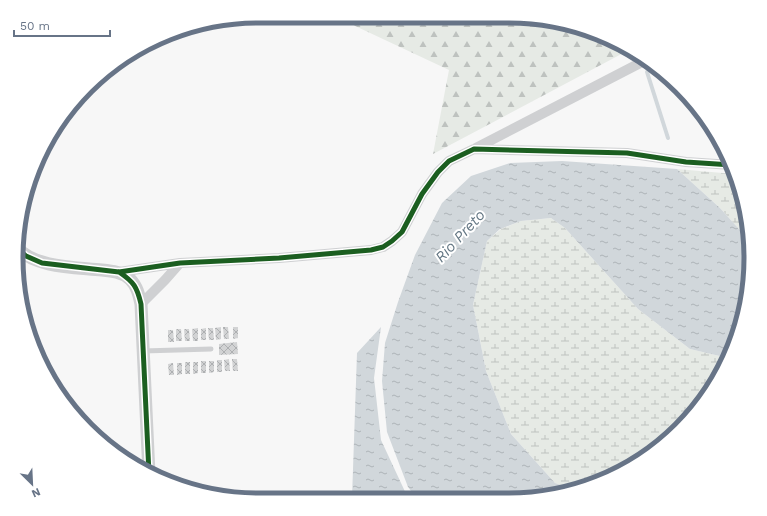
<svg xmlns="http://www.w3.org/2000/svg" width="767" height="516" viewBox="0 0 767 516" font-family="'Work Sans',sans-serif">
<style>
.forest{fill:url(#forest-firs)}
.wetland{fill:url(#wetland-marsh)}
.water{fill:url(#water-ripples)}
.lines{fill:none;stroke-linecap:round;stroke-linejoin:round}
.stream{stroke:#d1d7db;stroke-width:4}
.building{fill:url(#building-cross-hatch)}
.service{stroke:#cfd0d2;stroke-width:5}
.minor{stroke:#cfd0d2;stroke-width:10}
.tertiary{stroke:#cfd0d2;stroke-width:13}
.cycleway-casing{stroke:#fff;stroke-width:8}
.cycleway{stroke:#1b5e20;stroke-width:5}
.labels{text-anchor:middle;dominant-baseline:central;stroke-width:4;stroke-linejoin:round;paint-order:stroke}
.water-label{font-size:15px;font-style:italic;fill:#637683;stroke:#fff}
.rim{fill:none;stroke:#677487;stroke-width:5}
</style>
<defs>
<pattern id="forest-firs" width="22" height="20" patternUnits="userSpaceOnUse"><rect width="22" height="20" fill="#e6eae5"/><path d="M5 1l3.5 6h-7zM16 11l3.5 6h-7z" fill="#bec2bf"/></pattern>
<pattern id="wetland-marsh" width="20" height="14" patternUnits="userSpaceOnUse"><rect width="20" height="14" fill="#e6eae5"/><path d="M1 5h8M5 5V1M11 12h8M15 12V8" fill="none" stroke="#bec2bf"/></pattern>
<pattern id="water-ripples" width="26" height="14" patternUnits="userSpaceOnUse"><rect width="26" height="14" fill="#d1d7db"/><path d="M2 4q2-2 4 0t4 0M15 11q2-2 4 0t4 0" fill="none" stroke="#adb3b7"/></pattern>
<pattern id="building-cross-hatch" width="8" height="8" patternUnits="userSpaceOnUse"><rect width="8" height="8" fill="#d2d3d4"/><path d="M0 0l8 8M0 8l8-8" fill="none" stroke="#aeb0b2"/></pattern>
</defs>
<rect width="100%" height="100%" fill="#f7f7f7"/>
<path class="forest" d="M336 17 556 21 616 41 629 50 433 154 449 70Z"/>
<path class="wetland" d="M677 169 734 174 747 238 720 208Z
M551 218 565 228 638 309 690 349 728 358 680 429 602 481 570 488 555 483 511 434 486 371 473 305 487 241 501 229 521 221Z"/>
<path class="water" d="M562 161 677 169 720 208 747 238 751 258 733 350 728 358 690 349 638 309 565 228 551 218 521 221 500 229 487 241 473 305 486 371 511 434 555 483 570 488 509 500 417 499 408 487 387 432 382 381 385 343 398 302 415 255 442 203 471 176 510 163Z
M381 327 374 378 381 440 408 498H352L357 353Z"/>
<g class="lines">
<path class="stream" d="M647 72 668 138"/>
</g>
<path class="building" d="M221 327V339L216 340 215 328Z
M223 327H228L229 339H224Z
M233 327H238V338L233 339Z
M198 328V341H193L192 329Z
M206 328V340H201V329Z
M208 328H213L214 340H209Z
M176 329H181L182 341H176Z
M184 329H189L190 341H185Z
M168 330H173L174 342H168Z
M237 342 238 354 219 355V344Z
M229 359 230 371H225L224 360Z
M232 359H237L238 371H233Z
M217 360H222V372H217Z
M201 361H206V373H201Z
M209 361H214V372L209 373Z
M185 362H190V374H185Z
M193 362H198V373L193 374Z
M173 363 174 375H169L168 364Z
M177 363H182V374L177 375Z"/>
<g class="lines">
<path class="service" d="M18 248 22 239 21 223
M143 351 211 349"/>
<path class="minor" d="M476 148 644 61
M119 272 180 263 279 258 371 250 383 247 392 241 402 232 422 194 438 172 449 161 474 149 627 153 686 162 732 165
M141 304 165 280 180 263"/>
<path class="tertiary" d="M17 248C37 268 74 267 102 270 112 271 122 272 130 279 137 286 139 295 141 304L149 474"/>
<defs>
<path id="cycleway" d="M17 248 26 256 42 263 119 272 180 263 279 258 371 250 383 247 392 241 402 232 422 194 438 172 449 161 474 149 627 153 686 162 732 165
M119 272C134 282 137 287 141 304L149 474"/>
</defs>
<use href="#cycleway" class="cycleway-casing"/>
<use href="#cycleway" class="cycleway"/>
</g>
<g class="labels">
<g class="water-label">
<text transform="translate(460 236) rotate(-47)">Rio Preto</text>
</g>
</g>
<path d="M0 0H767V516H0ZM258 23H509A235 235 0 0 1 744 258V258A235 235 0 0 1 509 493H258A235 235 0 0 1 23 258V258A235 235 0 0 1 258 23Z" fill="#fff" fill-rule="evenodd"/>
<path class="rim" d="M258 23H509A235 235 0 0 1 744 258V258A235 235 0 0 1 509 493H258A235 235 0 0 1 23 258V258A235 235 0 0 1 258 23Z"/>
<g transform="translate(32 484) rotate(156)" stroke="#ffffff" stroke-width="3" paint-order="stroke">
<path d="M0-3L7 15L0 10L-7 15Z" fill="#677487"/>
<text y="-6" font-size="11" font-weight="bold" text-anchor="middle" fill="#677487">N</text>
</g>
<path d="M14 30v6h96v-6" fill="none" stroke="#677487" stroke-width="2"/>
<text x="20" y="30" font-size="12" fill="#677487" stroke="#ffffff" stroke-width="3" paint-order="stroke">50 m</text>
</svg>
